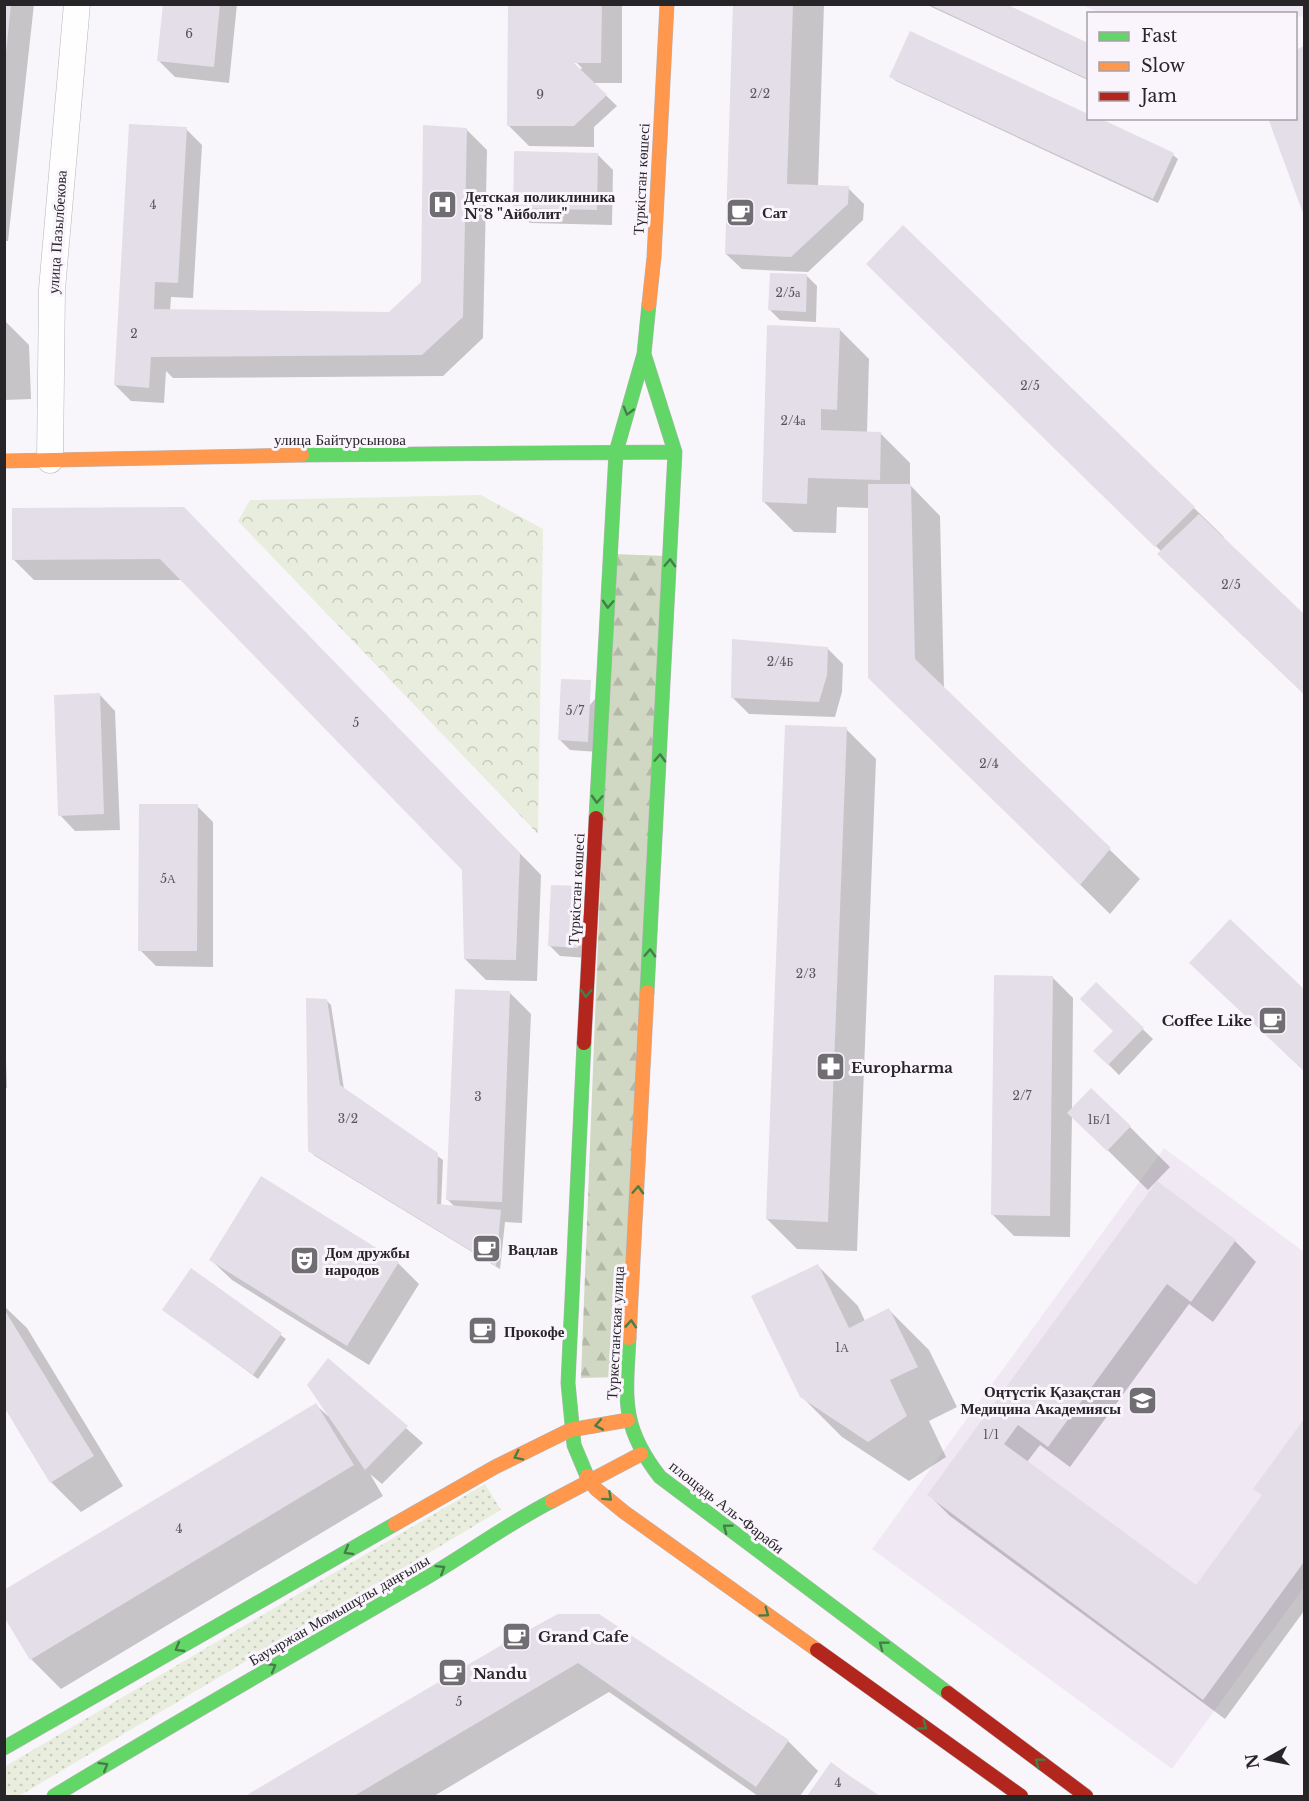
<svg xmlns="http://www.w3.org/2000/svg" width="1309" height="1801" viewBox="0 0 1309 1801" font-family="'Libre Baskerville',serif">
<style>
.built{fill:#f0e9f4}
.grass{fill:url(#grass-dots)}
.forest{fill:url(#forest-firs)}
.park{fill:url(#park-crowns)}
.shadow{fill:#0003;fill-rule:evenodd}
.building{fill:#e3dee7}
.lines{fill:none;stroke-linecap:round;stroke-linejoin:round}
.street-casing{stroke:#b6b5b8;stroke-width:27}
.fast-casing{stroke:#b6b5b8;stroke-width:15}
.slow-casing{stroke:#b6b5b8;stroke-width:15}
.jam-casing{stroke:#b6b5b8;stroke-width:15}
.street{stroke:#fefefe;stroke-width:26}
.fast{stroke:#63d668;stroke-width:14}
.slow{stroke:#ff974d;stroke-width:14}
.jam{stroke:#b3261e;stroke-width:14}
.oneway{stroke:#457e48}
.labels{text-anchor:middle;dominant-baseline:central;stroke-width:6;stroke-linejoin:round;paint-order:stroke}
.number-label{font-size:12px;fill:#575459}
.street-label{font-size:15px;fill:#272528;stroke:#faf4fd}
.poi-label{font-size:15px;font-weight:bold;fill:#272528;stroke:#faf4fd;text-anchor:start}
</style>
<defs>
<pattern id="grass-dots" width="8" height="8" patternUnits="userSpaceOnUse" patternTransform="scale(1.5)"><rect width="8" height="8" fill="#e8edde"/><path d="M2 2h.1M6 6h.1" fill="none" stroke="#c7cbbe" stroke-width="1.8" stroke-linecap="round"/></pattern>
<pattern id="forest-firs" width="22" height="20" patternUnits="userSpaceOnUse" patternTransform="scale(1.5)"><rect width="22" height="20" fill="#d0d7c2"/><path d="M5 1l3.5 6h-7zM16 11l3.5 6h-7z" fill="#b3b8a7"/></pattern>
<pattern id="park-crowns" width="20" height="18" patternUnits="userSpaceOnUse" patternTransform="scale(1.5)"><rect width="20" height="18" fill="#e8edde"/><path d="M2 6a3 3 0 1 1 6 0M12 15a3 3 0 1 1 6 0" fill="none" stroke="#c7cbbe"/></pattern>
</defs>
<rect width="100%" height="100%" fill="#f9f6fb"/>
<path class="built" d="M1082 5H1304V16L1296 17V14H1103Z
M1164 1148 1304 1252V1587L1172 1769 872 1549Z"/>
<path class="grass" d="M485 1484 501 1510 19 1796H5L4 1767Z"/>
<path class="forest" d="M613 554 666 556 623 1377 581 1378Z"/>
<path class="park" d="M481 495 543 529 538 834 238 521 250 500Z"/>
<path class="shadow" d="M4 4H34L8 241H4Z
M165 4H237L229 83 175 77 159 61Z
M509 4H622V83H593L617 106 594 127V147L529 146 508 125ZM570 56 582 68 580 70 568 58Z
M734 4H824L818 187 848 188 864 204 863 220 808 272 742 269 726 254Z
M925 4H1002L1088 45V80Z
M911 33 1088 115V118L1173 155 1178 159 1158 203 896 81 891 76Z
M1304 48V212L1269 118H1296V51Z
M186 129 202 145 193 298 171 297 170 311 389 313 422 282 466 129 487 150 483 338 443 376 173 378 166 371 164 403 131 401 115 385Z
M597 154 613 170 612 225 530 223 514 207Z
M807 276 817 286 816 322 780 320 770 310Z
M898 294 1194 508 1224 537 1223 539 1304 616V694L1189 584 1162 552Z
M4 320 29 345 31 399 4 400Z
M839 329 869 359 867 433H880L910 463V485L940 516 944 690 1140 879 1110 914 900 708 869 508 837 507 836 533 794 532 764 502Z
M205 530 541 875 537 981 486 980 465 959 463 869 182 580H34L13 559Z
M827 648 843 664 842 692 835 717 749 714 733 698Z
M601 692 598 752 570 750 560 740Z
M100 695 115 711 120 830 75 831 60 815Z
M846 729 876 759 857 1251 797 1249 767 1219Z
M197 806 213 822V967L156 966 140 950Z
M580 888 588 958 560 956 550 946Z
M1230 921 1304 991V1071L1191 963Z
M1052 977 1073 998 1072 1111 1130 1127 1170 1167 1148 1190 1072 1115 1070 1237 1014 1236 993 1215Z
M1096 984 1153 1039 1119 1075 1095 1051 1115 1031Z
M510 993 531 1014 522 1223 505 1222 500 1269 315 1156 310 1151 326 1000 331 1005 344 1089 443 1160 441 1206 455 1207 448 1200Z
M4 1002 7 1088H4Z
M1157 1184 1235 1241 1256 1262 1213 1322 1189 1304 1070 1467 1040 1445 1027 1462 1196 1587 1263 1496 1255 1488 1304 1421V1611L1225 1719 950 1516 929 1495Z
M211 1260 398 1263 419 1284 369 1365 232 1280Z
M818 1266 858 1306 865 1321 889 1310 929 1350 957 1407 929 1421 946 1457 909 1481 842 1437 801 1396Z
M192 1270 286 1339 258 1379 164 1310Z
M4 1306 27 1328 123 1486 81 1512 51 1482 4 1405Z
M328 1360 423 1443 382 1484 370 1474 383 1496 61 1689 31 1659 4 1614 316 1405 328 1416Z
M517 1637 788 1741 818 1771 800 1796H758L609 1692 434 1796H248Z
M831 1764 877 1796H809Z"/>
<path class="building" d="M4 4H11L6 53 4 52Z
M163 4H220L214 67 157 61Z
M508 4H602L601 63H574L607 95 574 126H507Z
M733 4H793L787 184 849 186 848 204 791 257 725 254Z
M928 4H1006L1088 43V79Z
M910 31 1088 114V118H1099L1174 153 1153 199 889 77Z
M1304 46V216L1268 118H1296V50Z
M129 124 187 127 178 283 155 282 154 309 389 312 421 282 423 125 467 128 463 317 422 355 151 357 149 388 114 385Z
M514 151 598 153 597 210 513 208Z
M903 225 1195 507 1155 547 866 264Z
M770 273 807 274 806 312 768 310Z
M767 325 840 328 837 410 821 409V430L881 432 880 480 808 478 807 504 762 502Z
M868 484H911L915 659 1111 848 1080 885 868 678Z
M184 507 520 853 516 960 464 959 462 870 160 559 12 560V508Z
M1199 514 1304 614V694L1157 554Z
M732 639 828 647 827 675 819 702 731 698Z
M561 679 591 680 588 742 558 740Z
M100 693 104 814 58 816 54 695Z
M785 725 847 727 828 1222 766 1219Z
M139 804H198L197 951H138Z
M551 885 581 886 578 948 548 946Z
M1230 919 1304 989V1071L1189 963Z
M994 975 1053 976 1050 1216 991 1215Z
M1096 982 1144 1028 1108 1065 1093 1051 1113 1031 1080 999Z
M455 989 510 991 502 1202 446 1200Z
M306 998 327 999 340 1085 438 1153 437 1204 501 1210 496 1266 308 1151Z
M1091 1088 1131 1126 1107 1151 1067 1113Z
M261 1176 399 1262 347 1346 209 1260Z
M1157 1181 1236 1240 1191 1302 1167 1284 1048 1447 1018 1425 1004 1444 1196 1585 1262 1495 1253 1489 1304 1419V1562L1203 1700 927 1495Z
M818 1264 849 1328 889 1308 918 1367 890 1380 907 1416 868 1442 800 1397 751 1296Z
M191 1268 282 1333 253 1375 162 1310Z
M4 1309 94 1456 50 1483 4 1407Z
M328 1358 408 1426 365 1470 307 1385Z
M316 1403 354 1465 30 1660 4 1617V1590Z
M558 1614H599L789 1740 756 1787 578 1663 354 1796H245L517 1636Z
M831 1762 847 1774 880 1796H807Z"/>
<g class="lines">
<defs>
<path id="street" d="M50 460 52 289 77 4"/>
<path id="fast" d="M644 354 675 452 647 992
M302 455 675 452
M596 818 616 452 644 354 649 304
M584 1043 568 1383 574 1445 587 1476
M629 1338C626 1398 620 1426 660 1477L948 1693
M4 1748 395 1524
M54 1796C176 1722 300 1651 424 1579 467 1554 507 1524 552 1501"/>
<path id="slow" d="M649 304 654 257 667 4
M4 461 302 455
M629 1338 647 992
M587 1476 596 1489 624 1512 817 1650
M552 1501 641 1454
M395 1524 495 1467 570 1430 628 1420"/>
<path id="jam" d="M584 1043 596 818
M817 1650 1021 1796
M948 1693 1086 1796"/>
</defs>
<use href="#street" class="street-casing"/>
<use href="#fast" class="fast-casing"/>
<use href="#slow" class="slow-casing"/>
<use href="#jam" class="jam-casing"/>
<use href="#street" class="street"/>
<use href="#fast" class="fast"/>
<use href="#slow" class="slow"/>
<use href="#jam" class="jam"/>
</g>
<defs><path id="oneway-chevron" d="M-2-3.5L2.5 0L-2 3.5" fill="none" stroke-width="1.6" stroke-linecap="round" stroke-linejoin="round" transform="scale(1.5)"/></defs>
<g class="oneway">
<use href="#oneway-chevron" transform="translate(628 411) rotate(106)"/>
<use href="#oneway-chevron" transform="translate(670 563) rotate(-87)"/>
<use href="#oneway-chevron" transform="translate(608 604) rotate(93)"/>
<use href="#oneway-chevron" transform="translate(660 758) rotate(-87)"/>
<use href="#oneway-chevron" transform="translate(597 799) rotate(93)"/>
<use href="#oneway-chevron" transform="translate(650 953) rotate(-87)"/>
<use href="#oneway-chevron" transform="translate(586 993) rotate(93)"/>
<use href="#oneway-chevron" transform="translate(638 1190) rotate(-87)"/>
<use href="#oneway-chevron" transform="translate(631 1324) rotate(-86)"/>
<use href="#oneway-chevron" transform="translate(599 1425) rotate(170)"/>
<use href="#oneway-chevron" transform="translate(518 1456) rotate(154)"/>
<use href="#oneway-chevron" transform="translate(608 1497) rotate(42)"/>
<use href="#oneway-chevron" transform="translate(727 1528) rotate(-143)"/>
<use href="#oneway-chevron" transform="translate(348 1551) rotate(150)"/>
<use href="#oneway-chevron" transform="translate(441 1569) rotate(-32)"/>
<use href="#oneway-chevron" transform="translate(765 1613) rotate(36)"/>
<use href="#oneway-chevron" transform="translate(883 1645) rotate(-143)"/>
<use href="#oneway-chevron" transform="translate(179 1648) rotate(150)"/>
<use href="#oneway-chevron" transform="translate(272 1667) rotate(-30)"/>
<use href="#oneway-chevron" transform="translate(923 1726) rotate(36)"/>
<use href="#oneway-chevron" transform="translate(1039 1762) rotate(-143)"/>
<use href="#oneway-chevron" transform="translate(104 1766) rotate(-31)"/>
</g>
<defs>
<symbol id="hospital-square" viewBox="-11 -11 22 22"><rect x="-9" y="-9" width="18" height="18" rx="4" fill="#706e72" stroke="#faf4fd"/><path d="M-5-5h3v3.5h4V-5h3V5h-3V1.5h-4V5h-3Z" fill="#fff"/></symbol>
<symbol id="cafe-square" viewBox="-11 -11 22 22"><rect x="-9" y="-9" width="18" height="18" rx="4" fill="#706e72" stroke="#faf4fd"/><path d="M-5.5-4.5H6V0H3Q3 3.5 0 3.5H-2.5Q-5.5 3.5-5.5 0ZM3-3.2v2h1.7v-2ZM-6 4.5H4V6H-6Z" fill="#fff"/></symbol>
<symbol id="pharmacy-square" viewBox="-11 -11 22 22"><rect x="-9" y="-9" width="18" height="18" rx="4" fill="#706e72" stroke="#faf4fd"/><path d="M-2-6h4v4h4v4h-4v4h-4v-4h-4v-4h4Z" fill="#fff"/></symbol>
<symbol id="theatre-square" viewBox="-11 -11 22 22"><rect x="-9" y="-9" width="18" height="18" rx="4" fill="#706e72" stroke="#faf4fd"/><path d="M-5-5.5Q0-4 5-5.5V0Q5 5 0 6Q-5 5-5 0ZM-3.3-2.5H-1v1.5H-3.3ZM1-2.5H3.3v1.5H1ZM-2.8 1Q0 5.5 2.8 1Z" fill="#fff"/></symbol>
<symbol id="university-square" viewBox="-11 -11 22 22"><rect x="-9" y="-9" width="18" height="18" rx="4" fill="#706e72" stroke="#faf4fd"/><path d="M0-5L7-2L0 1L-7-2ZM-4 1L0 2.5L4 1V4Q0 6-4 4Z" fill="#fff"/></symbol>
</defs>
<g fill-rule="evenodd">
<use href="#hospital-square" x="426" y="188" width="33" height="33"/>
<use href="#cafe-square" x="724" y="196" width="33" height="33"/>
<use href="#cafe-square" x="1256" y="1004" width="33" height="33"/>
<use href="#pharmacy-square" x="814" y="1050" width="33" height="33"/>
<use href="#cafe-square" x="470" y="1232" width="33" height="33"/>
<use href="#theatre-square" x="288" y="1244" width="33" height="33"/>
<use href="#cafe-square" x="466" y="1314" width="33" height="33"/>
<use href="#university-square" x="1126" y="1384" width="33" height="33"/>
<use href="#cafe-square" x="500" y="1620" width="33" height="33"/>
<use href="#cafe-square" x="436" y="1656" width="33" height="33"/>
</g>
<g class="labels">
<g class="number-label">
<text x="189" y="33">6</text>
<text x="760" y="93">2/2</text>
<text x="540" y="94">9</text>
<text x="153" y="204">4</text>
<text x="788" y="292">2/5а</text>
<text x="134" y="333">2</text>
<text x="1030" y="385">2/5</text>
<text x="793" y="420">2/4а</text>
<text x="1231" y="584">2/5</text>
<text x="780" y="661">2/4Б</text>
<text x="575" y="710">5/7</text>
<text x="356" y="722">5</text>
<text x="989" y="763">2/4</text>
<text x="168" y="878">5А</text>
<text x="806" y="973">2/3</text>
<text x="1022" y="1095">2/7</text>
<text x="478" y="1096">3</text>
<text x="348" y="1118">3/2</text>
<text x="1099" y="1119">1Б/1</text>
<text x="842" y="1347">1А</text>
<text x="991" y="1434">1/1</text>
<text x="179" y="1528">4</text>
<text x="459" y="1701">5</text>
<text x="838" y="1782">4</text>
</g>
<g class="street-label">
<text transform="translate(641 179) rotate(-87)">Түркістан көшесі</text>
<text transform="translate(57 232) rotate(-86)">улица Пазылбекова</text>
<text x="340" y="439">улица Байтурсынова</text>
<text transform="translate(576 889) rotate(-87)">Түркістан көшесі</text>
<text transform="translate(615 1333) rotate(-87)">Туркестанская улица</text>
<text transform="translate(727 1507) rotate(38)">площадь Аль-Фараби</text>
<text transform="translate(339 1610) rotate(-30)">Бауыржан Момышұлы даңғылы</text>
</g>
<g class="poi-label">
<text x="464" y="196">Детская поликлиника<tspan x="464" dy="17">№8 "Айболит"</tspan></text>
<text x="762" y="212">Сат</text>
<text x="1252" y="1020" text-anchor="end">Coffee Like</text>
<text x="851" y="1067">Europharma</text>
<text x="508" y="1249">Вацлав</text>
<text x="325" y="1252">Дом дружбы<tspan x="325" dy="17">народов</tspan></text>
<text x="504" y="1331">Прокофе</text>
<text x="1121" y="1391" text-anchor="end">Оңтүстік Қазақстан<tspan x="1121" dy="17">Медицина Академиясы</tspan></text>
<text x="538" y="1636">Grand Cafe</text>
<text x="473" y="1673">Nandu</text>
</g>
</g>
<rect width="1309" height="1801" fill="none" stroke="#272528" stroke-width="12"/>
<rect x="1087" y="12" width="210" height="108" fill="#faf4fd" stroke="#a6a1a8" stroke-width="1.5"/>
<rect x="1099" y="32" width="30" height="9" fill="#63d668" stroke="#a6a1a8" stroke-width="1.5"/>
<text x="1141" y="42" font-size="18" fill="#272528">Fast</text>
<rect x="1099" y="62" width="30" height="9" fill="#ff974d" stroke="#a6a1a8" stroke-width="1.5"/>
<text x="1141" y="72" font-size="18" fill="#272528">Slow</text>
<rect x="1099" y="92" width="30" height="9" fill="#b3261e" stroke="#a6a1a8" stroke-width="1.5"/>
<text x="1141" y="102" font-size="18" fill="#272528">Jam</text>
<g transform="translate(1267 1759) rotate(261)" stroke="#faf4fd" stroke-width="4.5" paint-order="stroke">
<path d="M0-4.5L10 22L0 15L-10 22Z" fill="#272528"/>
<text y="-9" font-size="16" font-weight="bold" text-anchor="middle" fill="#272528">N</text>
</g>
</svg>
